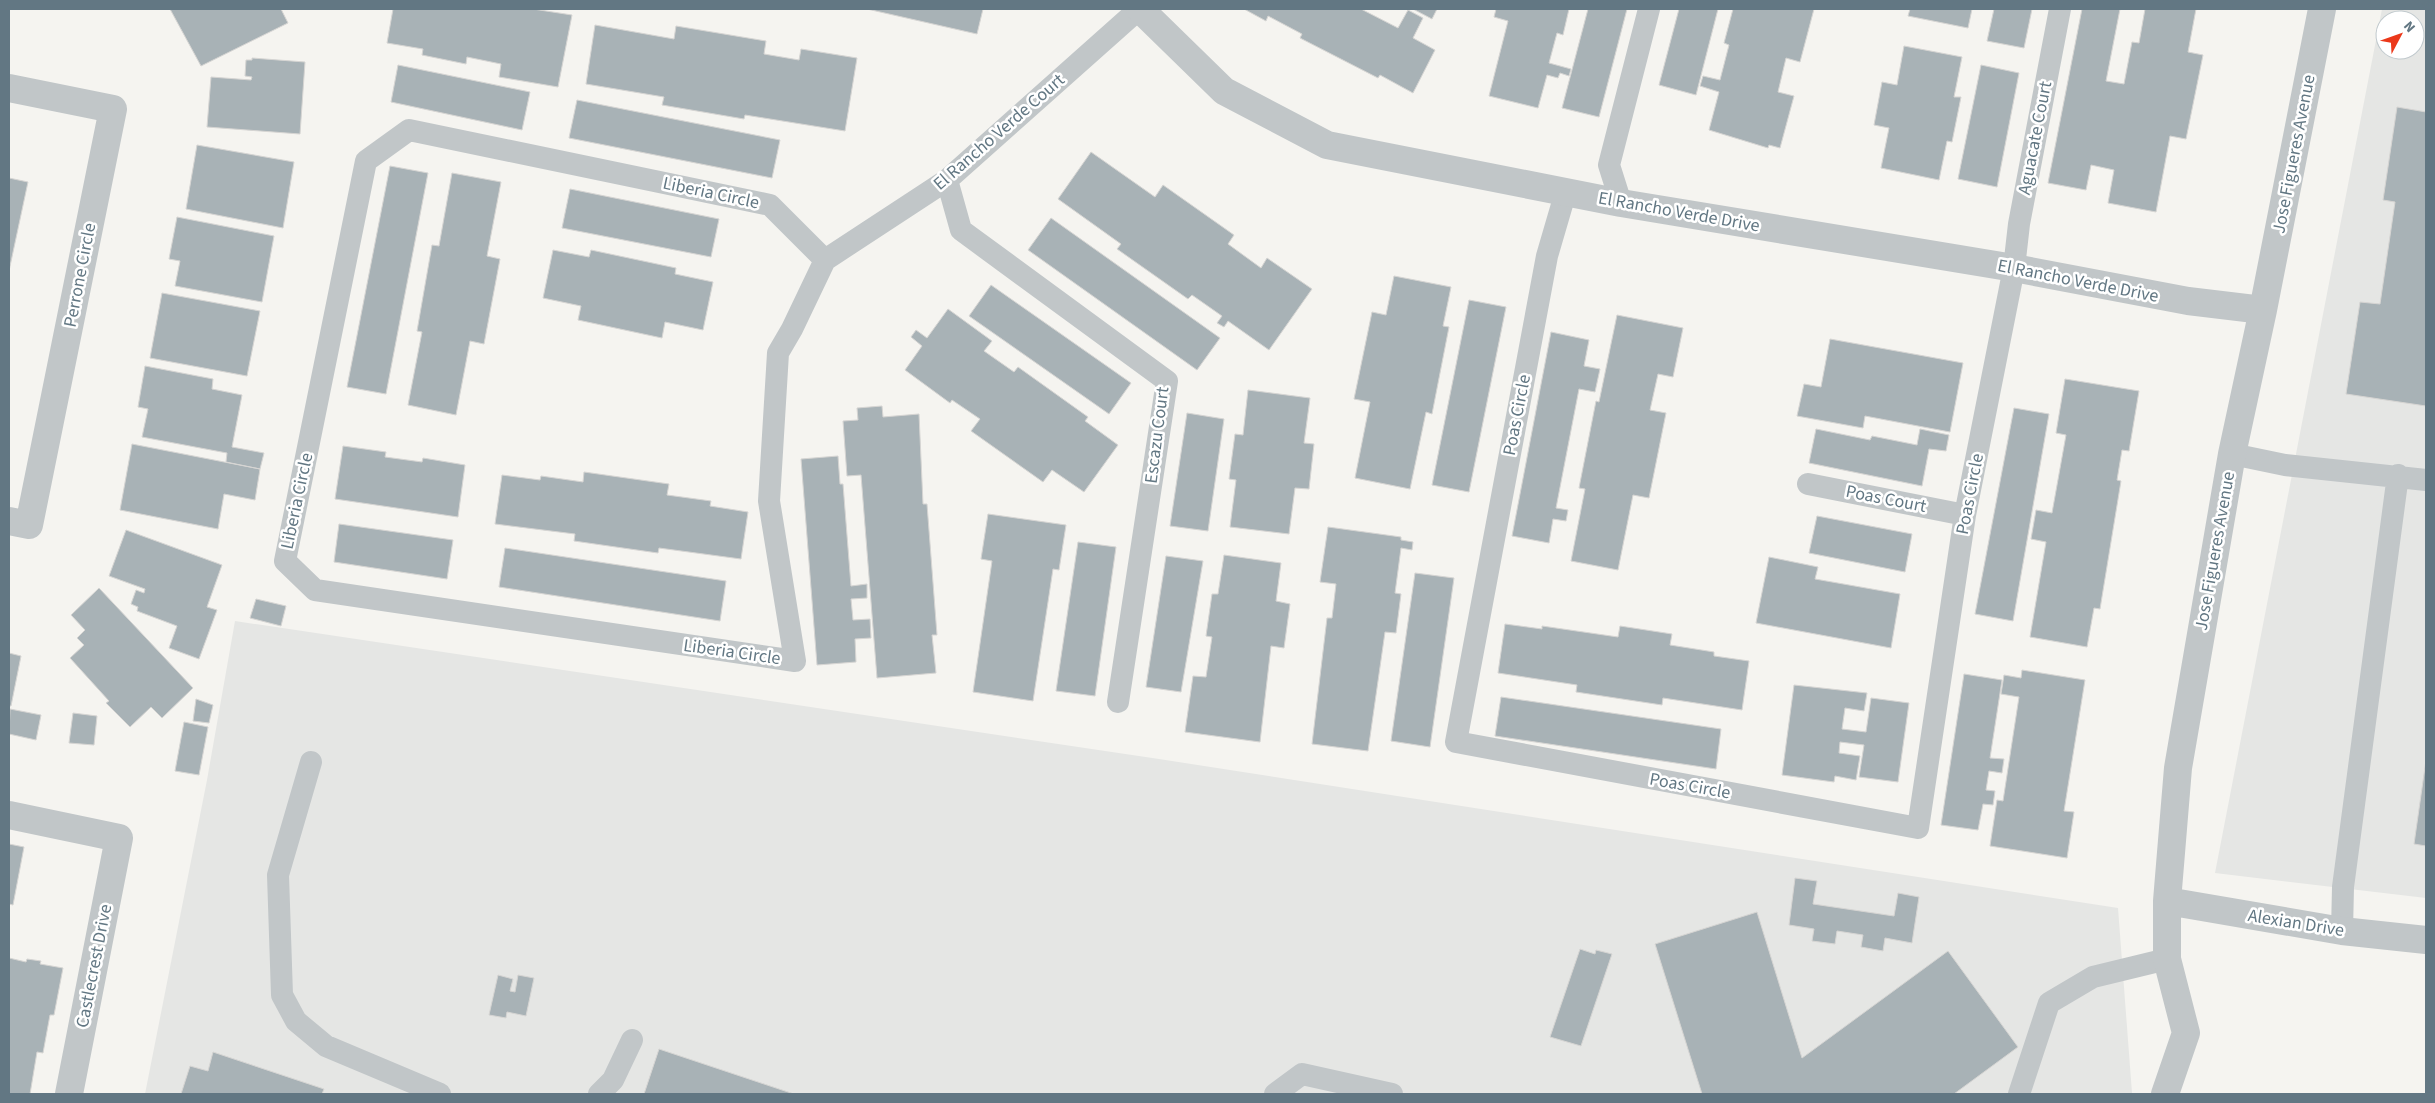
<svg xmlns="http://www.w3.org/2000/svg" width="2435" height="1103" viewBox="0 0 2435 1103" font-family="'Source Sans 3',sans-serif">
<style>
.built{fill:#e5e6e4;fill-rule:evenodd}
.building{fill:#a8b2b6;stroke:#d6d5d3}
.lines{fill:none;stroke-linecap:round;stroke-linejoin:round}
.service{stroke:#c1c6c8;stroke-width:22}
.minor{stroke:#c1c6c8;stroke-width:28}
.tertiary{stroke:#c1c6c8;stroke-width:28}
.labels{text-anchor:middle;dominant-baseline:central;stroke-width:5;stroke-linejoin:round;paint-order:stroke}
.street-label{font-size:18px;fill:#627783;stroke:#fff}
</style>
<rect width="100%" height="100%" fill="#f5f4f0"/>
<path class="built" d="M2382 9H2426V898L2215 873ZM2385 20H2415V50H2385Z
M235 621 1159 759 2118 908 2132 1093 145 1094 207 780Z"/>
<path class="building" d="M170 9H281L288 23 201 66Z
M393 9H533L572 15 558 87 499 77 501 64 467 57 466 64 422 55 423 49 387 43Z
M867 9H983L977 34Z
M1244 9H1361L1398 28 1408 10 1423 18 1413 38 1435 50 1413 93 1380 75 1378 78 1300 38 1302 34 1268 16 1266 21Z
M1413 9H1437L1432 19Z
M1496 9H1569L1563 35 1557 33 1549 63 1571 69 1569 76 1560 73 1558 78 1547 75 1538 108 1489 96 1508 21 1494 17Z
M1588 9H1627L1599 117 1562 108Z
M1679 9H1718L1696 95 1659 85Z
M1733 9H1814L1800 62 1786 58 1778 92 1794 96 1780 148 1769 145 1768 148 1709 130 1719 92 1700 86 1703 76 1720 80 1729 45 1724 43Z
M1910 9H1972L1968 28 1908 16Z
M1994 9H2032L2024 48 1987 41Z
M2082 9H2120L2106 81 2124 84 2132 42 2139 43 2145 9H2196L2188 52 2203 55 2186 139 2170 136 2156 212 2108 203 2114 170 2091 165 2086 190 2048 183Z
M595 25 674 39 676 26 766 41 764 54 799 60 801 49 857 58 845 131 745 115 744 119 662 105 664 97 586 84Z
M1904 46 1962 57 1954 97H1961L1952 142 1947 141 1939 180 1881 168 1889 128 1874 125 1882 82 1897 85Z
M252 58 305 62 300 134 207 127 211 77 251 80 252 77 245 76 246 60H252Z
M398 65 530 92 522 130 391 102Z
M1981 65 2019 73 1997 187 1958 179Z
M577 100 780 140 772 178 569 138Z
M2397 107 2426 112V406L2346 394 2360 302 2380 304 2395 202 2383 200Z
M197 145 294 162 283 228 186 209Z
M1091 152 1155 197 1163 185 1234 235 1228 244 1261 268 1267 258 1312 289 1269 350 1228 321 1224 327 1217 323 1222 316 1192 295 1188 299 1117 249 1121 244 1058 199Z
M390 166 428 173 386 394 347 387Z
M452 173 501 182 487 256 500 259 484 344 470 341 456 415 408 405 422 332 417 331 432 245 439 246Z
M9 178 28 182 9 271Z
M570 189 719 219 711 257 562 228Z
M177 217 274 236 262 302 175 286 180 261 169 259Z
M1051 218 1220 338 1197 370 1028 250Z
M553 250 589 257 591 250 676 268 675 274 713 282 703 330 665 322 662 338 578 320 581 306 543 298Z
M1394 276 1451 287 1443 326 1449 327 1432 414 1426 412 1410 489 1355 478 1370 402 1354 399 1372 312 1386 315Z
M991 285 1131 383 1109 414 969 316Z
M162 293 260 311 247 376 150 358Z
M1469 300 1506 307 1469 492 1432 485Z
M948 309 992 341 984 351 1014 372 1018 367 1088 417 1085 421 1118 445 1084 492 1052 470 1043 482 971 431 980 419 952 400 950 403 905 370 922 346 911 337 916 330 927 338Z
M1617 315 1683 328 1673 377 1658 374 1650 410 1666 413 1649 498 1633 495 1618 570 1571 561 1585 489 1579 488 1596 401 1599 402Z
M1551 332 1589 340 1584 366 1600 369 1595 392 1579 389 1556 508 1568 510 1566 521 1553 519 1549 543 1512 536Z
M1830 339 1963 363 1950 432 1865 416 1863 428 1797 416 1804 384 1821 387Z
M145 366 213 379 212 389 242 395 232 447 264 453 260 469 226 462 227 453 142 437 148 409 138 407Z
M2065 379 2139 391 2129 451 2122 450 2117 480 2121 481 2100 609 2094 608 2087 647 2030 637 2046 542 2031 539 2036 510 2052 513 2066 435 2056 433Z
M1248 390 1310 398 1304 443 1314 444 1309 489 1295 488 1289 534 1230 527 1236 480 1229 479 1235 434 1243 435Z
M882 406 883 417 919 414 923 504H927L937 635H932L936 673 877 678 861 475 847 476 843 421 858 420 857 408Z
M2014 408 2049 414 2013 621 1975 614Z
M1187 413 1224 419 1208 531 1170 526Z
M1816 429 1870 440 1872 436 1917 445 1920 429 1949 435 1946 451 1929 449 1922 486 1809 463Z
M132 444 260 469 255 500 224 494 218 529 120 510Z
M343 446 386 452 385 457 422 462 423 458 465 465 458 517 335 499Z
M838 456 840 484H843L851 586 867 584V598L851 599 853 620 870 619 871 638 855 639 856 662 817 665 801 459Z
M584 472 669 484 667 495 711 501 710 506 748 512 741 559 659 548 658 553 574 541 575 534 495 524 502 475 540 480 541 476 583 482Z
M988 514 1066 525 1059 570 1053 569 1033 701 973 692 992 561 981 559Z
M1817 516 1912 534 1905 572 1809 553Z
M339 524 453 540 447 579 334 562Z
M1328 527 1401 537V540L1413 542 1412 550 1401 548 1395 593 1401 594 1396 633 1385 632 1368 751 1312 744 1327 618H1332L1336 584 1320 582Z
M126 530 222 565 207 607 217 610 199 659 169 648 177 626 137 611 138 607 131 604 136 590 144 593 145 589 109 576Z
M1078 542 1116 547 1095 696 1056 691Z
M505 548 726 581 720 621 499 587Z
M1224 555 1281 563 1276 601 1290 604 1284 648 1271 646 1260 742 1185 732 1193 676 1206 677 1212 637 1206 636 1212 594H1218Z
M1166 556 1203 561 1181 692 1146 687Z
M1769 557 1818 567 1815 579 1900 594 1891 648 1756 623Z
M1415 573 1454 578 1430 747 1391 741Z
M99 588 193 688 162 718 151 707 130 727 106 703 109 701 70 658 84 645 77 638 85 630 71 615Z
M256 599 286 606 281 626 250 618Z
M1505 624 1542 629V626L1618 637 1620 626 1672 634 1670 645 1714 652V656L1749 661 1742 710 1663 698 1662 705 1576 692 1577 685 1498 673Z
M9 653 21 656 11 706H9Z
M2022 670 2085 680 2064 811 2074 812 2067 858 1990 846 1997 800 2003 801 2019 697 2001 694 2004 675 2021 678Z
M1964 674 2002 680 1990 758 2004 759 2002 773 1989 771 1986 790 1995 791 1993 805 1983 804 1978 830 1941 825Z
M1794 685 1867 693 1864 711 1845 708 1842 729 1866 732 1871 698 1909 703 1898 782 1859 777 1864 745 1840 742 1839 753 1860 756 1856 780 1835 776 1834 782 1782 775Z
M1501 697 1721 729 1716 769 1495 736Z
M196 699 213 705 209 723 193 721Z
M10 709 41 715 36 740 9 734Z
M73 713 97 716 94 745 69 743Z
M184 722 208 727 199 775 175 771Z
M2426 760V846L2414 844Z
M9 844 24 847 13 905 9 904Z
M1795 878 1817 881 1813 904 1894 916 1898 893 1919 897 1912 943 1885 938 1883 951 1861 947 1863 935 1837 931 1835 944 1812 941 1814 929 1789 925Z
M1757 912 1802 1058 1948 951 2018 1047 1954 1094H1702L1655 944Z
M1580 949 1595 954 1596 950 1612 954 1581 1046 1550 1037Z
M9 958 26 962 27 959 41 961 40 964 63 968 54 1015H50L43 1053 37 1052 30 1094H9Z
M498 975 513 979 510 991 515 992 518 975 534 978 526 1016 507 1012 506 1018 489 1015Z
M659 1049 794 1094H644Z
M213 1052 324 1089 322 1094H181L190 1066 208 1071Z"/>
<g class="lines">
<path class="service" d="M409 130 770 205 825 260 792 329 778 353 769 501 795 661 315 590 285 561 366 161Z
M947 180 961 230 1167 381 1118 702
M1566 191 1547 256 1456 742 1918 828 1965 515 2014 268 2019 224 2060 9
M1621 203 1609 165 1649 9
M825 260 947 180 1139 9
M2232 454 2285 465 2426 480
M1808 484 1965 515
M311 762 278 875 282 995 296 1021 326 1046 440 1094
M2342 931 2343 887 2398 475
M599 1094 613 1080 632 1040
M1275 1094 1302 1074 1392 1094
M2019 1094 2049 1003 2093 977 2167 959"/>
<path class="minor" d="M9 88 113 109 29 525 9 521
M9 815 119 838 69 1094"/>
<path class="tertiary" d="M1140 9 1224 91 1327 145 1621 203 2014 268 2188 301 2263 310
M2167 901 2342 931 2426 940
M2165 1094 2186 1033 2167 959V901L2178 768 2232 454 2263 310 2322 9"/>
</g>
<g class="labels">
<g class="street-label">
<text transform="translate(999 132) rotate(-41)">El Rancho Verde Court</text>
<text transform="translate(2035 138) rotate(-79)">Aguacate Court</text>
<text transform="translate(2294 154) rotate(-79)">Jose Figueres Avenue</text>
<text transform="translate(711 193) rotate(12)">Liberia Circle</text>
<text transform="translate(1679 212) rotate(10)">El Rancho Verde Drive</text>
<text transform="translate(80 275) rotate(-79)">Perrone Circle</text>
<text transform="translate(2078 281) rotate(11)">El Rancho Verde Drive</text>
<text transform="translate(1517 415) rotate(-79)">Poas Circle</text>
<text transform="translate(1157 435) rotate(-83)">Escazu Court</text>
<text transform="translate(1970 494) rotate(-79)">Poas Circle</text>
<text transform="translate(1886 499) rotate(11)">Poas Court</text>
<text transform="translate(297 501) rotate(-78)">Liberia Circle</text>
<text transform="translate(2215 551) rotate(-80)">Jose Figueres Avenue</text>
<text transform="translate(732 652) rotate(8)">Liberia Circle</text>
<text transform="translate(1690 786) rotate(10)">Poas Circle</text>
<text transform="translate(2296 923) rotate(9)">Alexian Drive</text>
<text transform="translate(94 966) rotate(-79)">Castlecrest Drive</text>
</g>
</g>
<rect width="2435" height="1103" fill="none" stroke="#627783" stroke-width="20"/>
<g transform="translate(2400 35) rotate(49)"><circle r="24" fill="#ffffff" stroke="#c0c9cd"/>
<path d="M0-4L9 19L0 12L-9 19Z" fill="#eb381a"/>
<text y="-8" font-size="14" font-weight="bold" text-anchor="middle" fill="#627783">N</text>
</g>
</svg>
